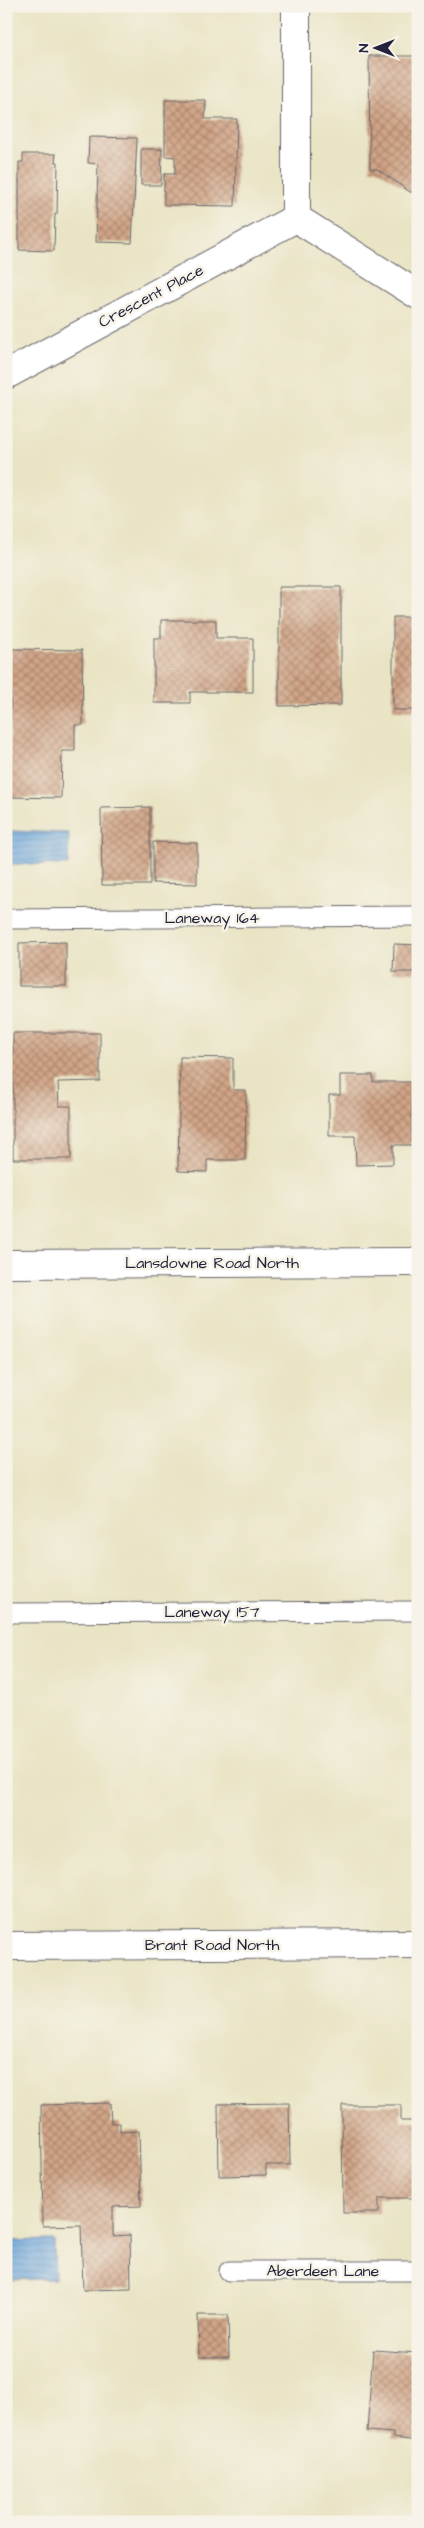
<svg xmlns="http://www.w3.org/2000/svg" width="424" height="2528" viewBox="0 0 424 2528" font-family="'Architects Daughter',sans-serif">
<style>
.water{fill:url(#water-rules);stroke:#46648b}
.building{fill:url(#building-cross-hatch)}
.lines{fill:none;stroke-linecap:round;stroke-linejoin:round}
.lane-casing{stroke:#68666b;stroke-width:21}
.street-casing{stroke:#68666b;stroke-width:30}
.lane{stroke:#fff;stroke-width:19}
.street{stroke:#fff;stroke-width:28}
.labels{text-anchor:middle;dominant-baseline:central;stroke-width:5;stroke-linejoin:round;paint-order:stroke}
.street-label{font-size:16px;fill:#22223b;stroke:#f7f3e8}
</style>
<defs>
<pattern id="water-rules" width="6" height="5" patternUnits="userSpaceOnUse" patternTransform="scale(1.25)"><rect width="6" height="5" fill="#6ba5db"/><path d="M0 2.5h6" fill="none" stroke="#5886b3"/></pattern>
<pattern id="building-cross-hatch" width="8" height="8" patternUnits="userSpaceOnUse" patternTransform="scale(1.25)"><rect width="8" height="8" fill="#d1a486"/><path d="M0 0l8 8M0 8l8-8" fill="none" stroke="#a9856f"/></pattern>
</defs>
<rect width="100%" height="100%" fill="#f7f3e8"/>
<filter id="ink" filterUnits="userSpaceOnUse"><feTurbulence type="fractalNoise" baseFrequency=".02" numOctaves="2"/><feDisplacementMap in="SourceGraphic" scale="10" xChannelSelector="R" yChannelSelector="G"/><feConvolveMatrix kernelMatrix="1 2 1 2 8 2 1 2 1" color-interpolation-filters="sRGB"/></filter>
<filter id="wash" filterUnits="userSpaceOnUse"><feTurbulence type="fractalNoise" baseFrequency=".0096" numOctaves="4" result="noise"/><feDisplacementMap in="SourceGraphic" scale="20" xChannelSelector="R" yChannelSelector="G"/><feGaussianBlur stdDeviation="1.12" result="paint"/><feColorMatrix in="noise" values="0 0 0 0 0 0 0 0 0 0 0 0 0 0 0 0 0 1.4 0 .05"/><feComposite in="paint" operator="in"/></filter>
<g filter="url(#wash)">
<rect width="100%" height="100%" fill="#e9e4c4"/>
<path class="water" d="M11 831 69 833 68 865 9 864Z
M54 2240 55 2279 6 2280V2241Z"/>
<g id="blocks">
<path class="building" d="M369 56H418V192H410L377 169H370Z
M165 100H206L205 119H237L235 206 164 205V174H175V157L165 156Z
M89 137 137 138 132 243 96 242 98 164 88 163Z
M141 149H162L161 185H141Z
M23 154H56L55 162H58L57 214H55L54 251 19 250V162H23Z
M279 587H341V705L279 706Z
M393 617H418V710H393Z
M161 620H216V638H253V692H190V703H154V638H161Z
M11 649 82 650 83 725H75V751H62L61 798 9 797Z
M150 807V885H102L101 808Z
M153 842 197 843V884L153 883Z
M66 942V986H19V943Z
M394 944 418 945V972H393Z
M13 1033H100V1081L58 1082 59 1106H71V1159H13Z
M180 1057 233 1058V1090H246L245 1160H207V1172L178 1171Z
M340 1075H373V1082H412V1145H393V1164L356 1165 355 1136H329V1095H340Z
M110 2103 111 2123H120V2132L139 2131 141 2206 113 2207V2236L130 2235 131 2289 83 2290 81 2225 43 2226 41 2105Z
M289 2103 290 2165H266V2175L219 2176 218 2104Z
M342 2105H401V2121H418V2198H379V2213H343Z
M198 2315H228L229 2357H199Z
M373 2350 418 2353V2441L393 2438V2433L367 2431Z"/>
</g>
</g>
<g filter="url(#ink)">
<use href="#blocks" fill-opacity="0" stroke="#68666b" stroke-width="1"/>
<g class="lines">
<defs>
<path id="lane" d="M6 919 418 916
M6 1613 418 1611
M229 2271H418"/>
<path id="street" d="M296 218V6
M296 218 418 295
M6 375 296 218
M6 1264 418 1262
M6 1946 418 1944"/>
</defs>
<use href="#lane" class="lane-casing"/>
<use href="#street" class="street-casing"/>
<use href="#lane" class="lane"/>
<use href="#street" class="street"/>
</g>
</g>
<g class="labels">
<g class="street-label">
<text transform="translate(151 296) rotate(-28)">Crescent Place</text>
<text x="212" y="918">Laneway 164</text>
<text x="212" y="1263">Lansdowne Road North</text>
<text x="212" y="1612">Laneway 157</text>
<text x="212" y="1945">Brant Road North</text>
<text x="323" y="2271">Aberdeen Lane</text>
</g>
</g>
<rect width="424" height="2528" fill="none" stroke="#f7f3e8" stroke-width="25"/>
<g transform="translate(376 48) rotate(270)" stroke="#f7f3e8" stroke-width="4" paint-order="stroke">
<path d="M0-4L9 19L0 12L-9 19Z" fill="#22223b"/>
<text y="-8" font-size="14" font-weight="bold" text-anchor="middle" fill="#22223b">N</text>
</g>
</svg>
